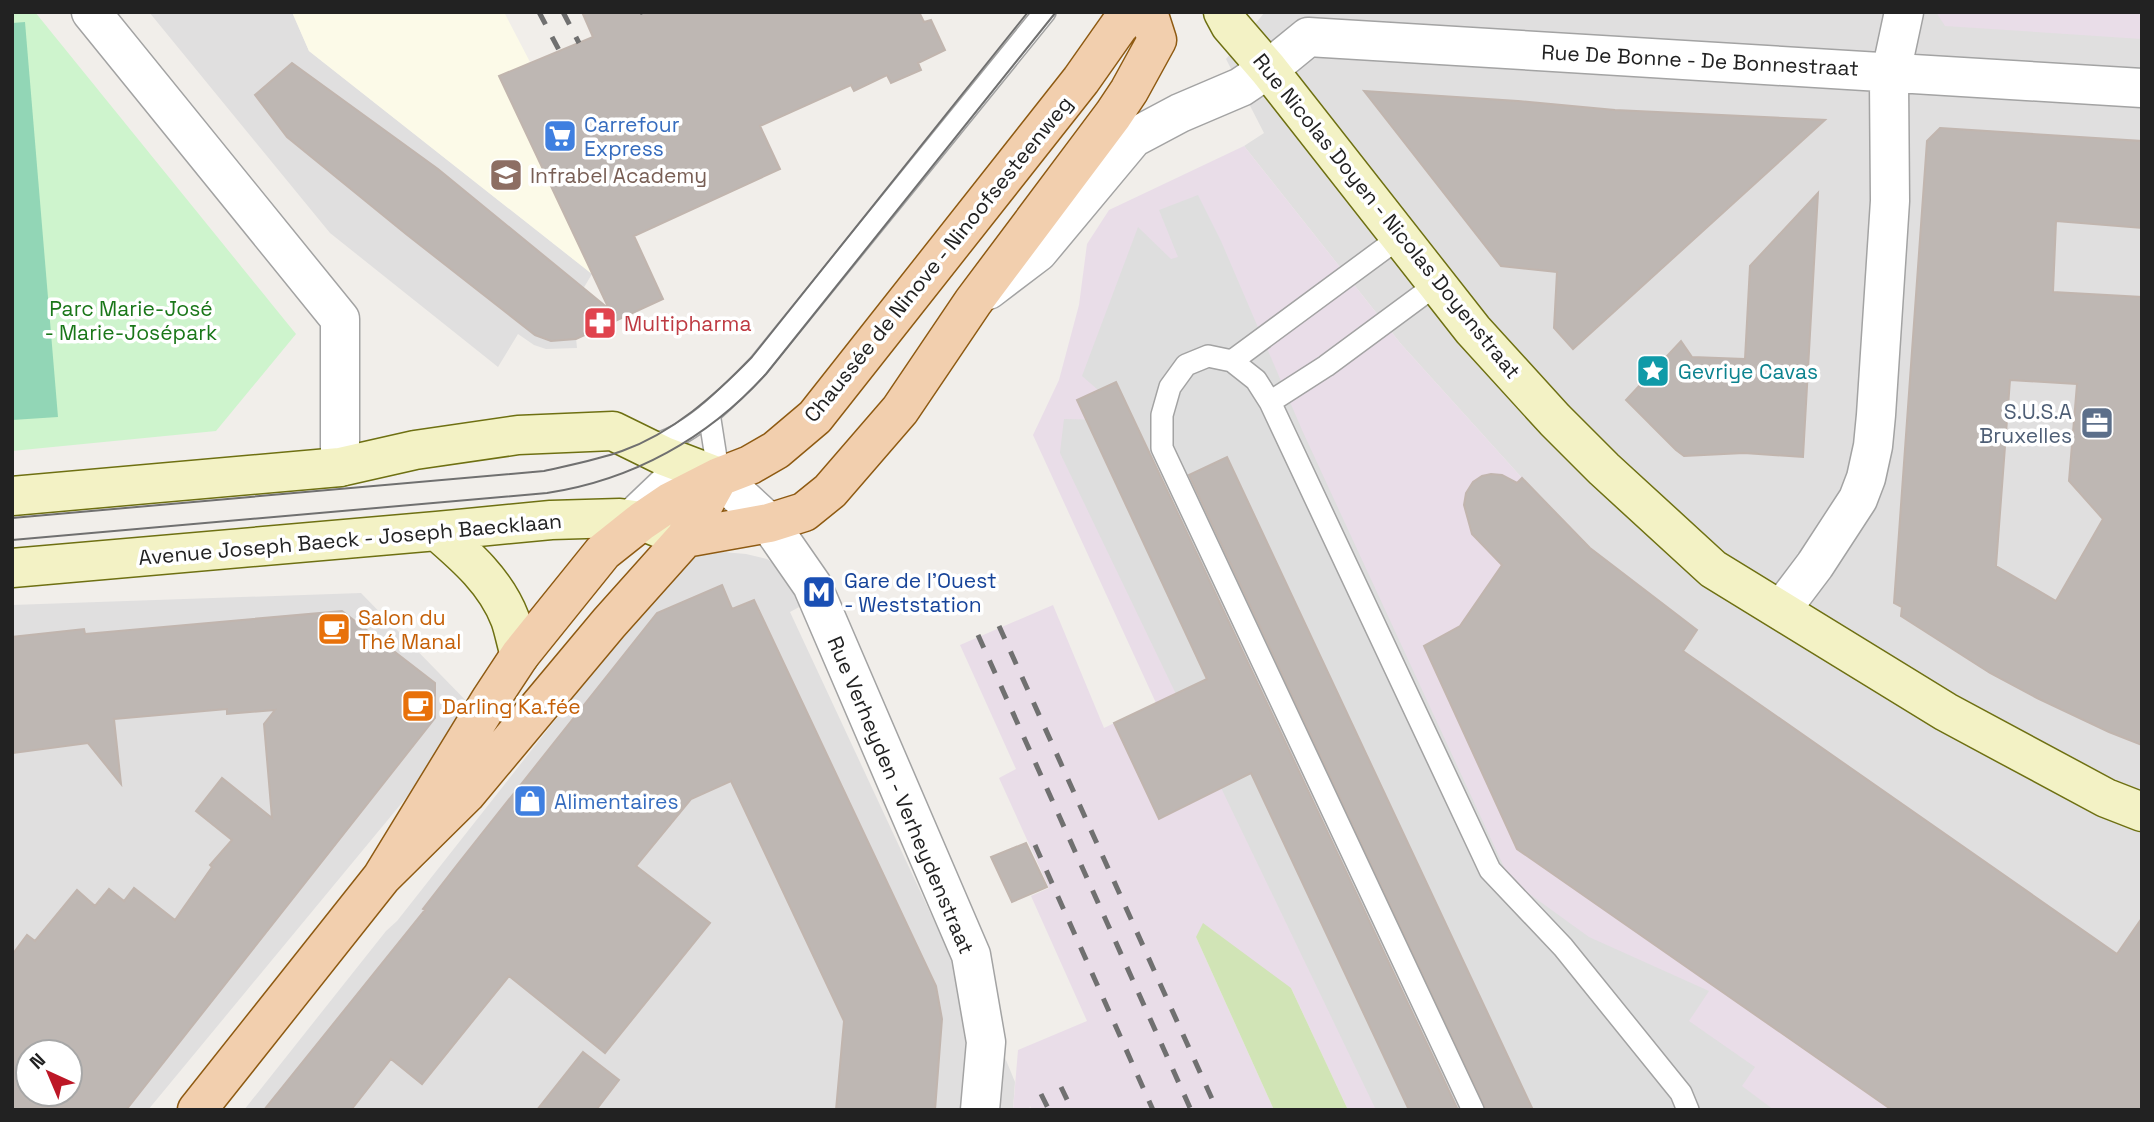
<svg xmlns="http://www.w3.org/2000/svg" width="2154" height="1122" viewBox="0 0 2154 1122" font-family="'Space Grotesk',sans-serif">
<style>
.residential{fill:#e0dfdf;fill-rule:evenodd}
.industrial{fill:#e9dde8}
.education{fill:#fcfae8}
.grass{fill:#d1e4b6}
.park{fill:#cef4cd}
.pitch{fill:#92d6b6}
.parking{fill:#dedede}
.building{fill:#beb7b3;stroke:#c1b5ae;stroke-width:2;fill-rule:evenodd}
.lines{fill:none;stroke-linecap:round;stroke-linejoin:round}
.lane-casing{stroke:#a3a3a3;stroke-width:24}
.street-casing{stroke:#a3a3a3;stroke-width:41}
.secondary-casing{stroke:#6e7012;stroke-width:41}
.primary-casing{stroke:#8e5a12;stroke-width:41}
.lane{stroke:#fff;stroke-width:21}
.street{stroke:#fff;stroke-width:38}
.secondary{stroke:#f3f2c5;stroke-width:38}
.primary{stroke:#f2cfae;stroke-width:38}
.tram{stroke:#707070;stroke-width:2}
.rail{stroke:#707070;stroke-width:5;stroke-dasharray:14 14;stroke-linecap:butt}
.labels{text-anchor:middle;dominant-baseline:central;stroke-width:7;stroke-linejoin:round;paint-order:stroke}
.street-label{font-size:21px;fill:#222;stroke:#fff}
.shop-label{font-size:21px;fill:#366cbe;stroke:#fff;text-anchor:start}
.education-label{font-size:21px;fill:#785e54;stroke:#fff;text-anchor:start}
.park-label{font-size:21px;fill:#1a7719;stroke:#fff}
.health-label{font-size:21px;fill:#be3a42;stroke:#fff;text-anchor:start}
.culture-label{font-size:21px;fill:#0d838f;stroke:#fff;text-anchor:start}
.service-label{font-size:21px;fill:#4e5e75;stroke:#fff;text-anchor:end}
.transit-label{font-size:21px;fill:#164399;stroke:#fff;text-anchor:start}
.food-label{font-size:21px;fill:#c56008;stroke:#fff;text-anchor:start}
</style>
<rect width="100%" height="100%" fill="#f1eeea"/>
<path class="residential" d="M149 12H292L309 51 592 274 583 289 576 338 577 348 546 349 534 345 518 334 498 367 330 233Z
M1265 12H2142V918L2117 954 1683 651 1697 630 1590 548 1522 478 1401 344 1244 146 1264 133 1226 59Z
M723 552 746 554 767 559 779 567 790 582 801 606 790 612 942 938 954 933 1015 1082 1013 1110H244L386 931 397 921 663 583 676 569 695 556Z
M361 593 477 712 148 1110H12V605ZM28 1052H70V1094H28Z"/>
<path class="industrial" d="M1936 12H2142V39L1945 26Z
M1244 146 1401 344 1522 478 1590 548 1697 630 1683 651 2116 954 2142 918V1110H1348L1291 988 1196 937 1274 1110H1032L1030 1106 1029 1110H1013L1018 1050 1087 1021 1031 896 1049 888 999 778 1016 769 960 645 1053 605 1104 728 1156 703 1033 435 1059 380 1079 305 1087 244 1109 210Z"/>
<path class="education" d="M292 12H504L530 62 500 77 592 274 309 51Z"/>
<path class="grass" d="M1203 923 1291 988 1348 1110H1274L1196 937Z"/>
<path class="park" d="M12 12H35L296 334 216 431 12 451Z"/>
<path class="pitch" d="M25 22 58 417 12 420V23Z"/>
<path class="parking" d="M1198 195 1221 241 1302 430 1510 880 1589 937 1709 991 1689 1021 1755 1067 1742 1086 1774 1110H1376L1060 453 1064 419 1108 420 1113 403 1082 376 1138 227 1171 259 1178 257 1159 210Z"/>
<path class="building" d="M582 12H919L924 22 931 20 945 50 918 63 921 70 891 83 887 75 854 91 851 85 760 126 780 169 634 236 663 299 576 339 551 341 535 335 406 234 287 137 255 95 292 63 438 169 609 309 499 76 593 37Z
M1364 91 1518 101 1615 110 1825 120 1573 349 1554 328 1557 272 1501 266Z
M1940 128 2142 141V228L2056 221 2053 292 2142 297V745L2109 732 2037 698 1990 673 1901 616 1902 607 1894 603 1927 141ZM2010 380 2077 384 2069 481 2103 519 2056 601 1996 566Z
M1818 193 1803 457 1744 453 1684 456 1676 450 1626 400 1681 341 1692 357 1745 359 1750 266Z
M1116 382 1165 486 1458 1110H1409L1251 773 1159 819 1114 723 1207 679 1077 400Z
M1227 457 1533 1110H1486L1189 475Z
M1491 474 1502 475 1517 483 1522 478 1590 548 1697 630 1683 651 2117 954 2142 918V1110H1892L1517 849 1424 646 1460 626 1502 565 1472 534 1464 505 1466 493 1473 482 1482 476Z
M722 585 732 609 754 600 936 986 942 1019 935 1110H836L844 1021 731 781 691 799 636 866 710 923 605 1053 509 976 422 1084 391 1059 351 1110H264L425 910 423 909 457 865 657 613Z
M342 611 435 683V718L126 1110H12V955L27 935 35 941 77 890 95 906 109 889 124 901 134 888 175 920 212 867 210 865 232 840 196 811 222 778 272 818 264 724 275 710 227 714V709L114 719 121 784 88 743 12 753V637L84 629 85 634ZM28 1052H70V1094H28Z
M1026 843 1047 887 1012 902 991 857Z
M583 1052 619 1080 596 1110H537Z"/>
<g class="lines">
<defs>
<path id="lane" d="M1232 361 1400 237
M1270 402 1326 366 1437 284
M709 413 719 477
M648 446C691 438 729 396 759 365L1045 12
M623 516 666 475 680 455
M1473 1110 1162 448V415L1170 387 1186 365 1208 356 1232 361 1256 380 1270 402 1490 870 1563 947 1681 1093 1688 1110"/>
<path id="street" d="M91 12 340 319V467
M988 290 1038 252 1133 138 1180 113 1241 87 1275 64 1308 37 2142 88
M719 477 769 523 812 585 971 955 986 1042 980 1110
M1781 610 1815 565 1858 499 1866 478 1873 446 1876 415 1890 201 1889 82 1904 12"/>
<path id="secondary" d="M1223 12 1230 25 1268 69 1473 330 1555 420 1604 469 1713 569 1946 712 2106 798 2142 812
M12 496 340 467 415 450 518 435 613 431 664 456 719 477
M437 531C466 556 496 582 510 619 514 630 516 643 520 655
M12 568 437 531 551 520 620 518 642 521 664 530"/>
<path id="primary" d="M685 538 769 523 804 512 830 491 900 410 973 302 1113 115 1129 91 1157 40 1148 12
M382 877 491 699 520 655 603 552 642 521 670 502 719 477 750 465 776 450 815 417 1081 80 1119 26 1133 12
M197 1110 382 877 466 794 609 623 685 538 719 477"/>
</defs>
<use href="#lane" class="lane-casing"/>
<use href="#street" class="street-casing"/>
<use href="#secondary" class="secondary-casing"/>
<use href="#primary" class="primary-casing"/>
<use href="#lane" class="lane"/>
<use href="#street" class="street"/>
<use href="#secondary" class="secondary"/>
<use href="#primary" class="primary"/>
<path class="tram" d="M12 518 544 471C570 465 597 460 622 451 673 433 715 395 752 357L1028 12
M12 540 547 493C633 480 708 438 766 374L1056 12"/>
<path class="rail" d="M539 12 560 52
M563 12 579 43
M642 12 643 14
M999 626 1217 1110
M978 635 1191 1110
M1035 845 1153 1110
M1061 1087 1072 1110
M1041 1094 1049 1110"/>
</g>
<defs>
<symbol id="supermarket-square" viewBox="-11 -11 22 22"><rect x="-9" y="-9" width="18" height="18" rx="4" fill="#3f7fe0" stroke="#fff"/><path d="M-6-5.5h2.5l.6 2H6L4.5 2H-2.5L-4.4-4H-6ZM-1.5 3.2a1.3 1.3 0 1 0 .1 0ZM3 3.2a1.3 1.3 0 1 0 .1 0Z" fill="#fff"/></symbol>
<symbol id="university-square" viewBox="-11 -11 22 22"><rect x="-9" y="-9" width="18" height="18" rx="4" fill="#8d6e63" stroke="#fff"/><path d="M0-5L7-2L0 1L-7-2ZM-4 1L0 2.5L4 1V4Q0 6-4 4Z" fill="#fff"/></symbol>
<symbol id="pharmacy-square" viewBox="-11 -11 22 22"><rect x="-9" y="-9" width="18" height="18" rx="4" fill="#e0444e" stroke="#fff"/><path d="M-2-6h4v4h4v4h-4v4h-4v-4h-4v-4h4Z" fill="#fff"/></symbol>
<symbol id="sight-square" viewBox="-11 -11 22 22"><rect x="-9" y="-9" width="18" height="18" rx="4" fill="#0f9aa8" stroke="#fff"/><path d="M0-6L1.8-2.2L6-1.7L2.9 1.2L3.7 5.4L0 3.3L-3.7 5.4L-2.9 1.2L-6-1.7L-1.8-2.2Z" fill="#fff"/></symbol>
<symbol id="office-square" viewBox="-11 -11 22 22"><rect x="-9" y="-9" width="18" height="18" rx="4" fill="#5c6f8a" stroke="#fff"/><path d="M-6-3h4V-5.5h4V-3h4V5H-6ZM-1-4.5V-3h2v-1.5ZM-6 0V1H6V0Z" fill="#fff"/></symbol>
<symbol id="metro-square" viewBox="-11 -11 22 22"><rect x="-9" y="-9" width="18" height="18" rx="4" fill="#1a4fb4" stroke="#fff"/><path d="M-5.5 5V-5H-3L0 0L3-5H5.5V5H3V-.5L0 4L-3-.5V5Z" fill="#fff"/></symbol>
<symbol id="cafe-square" viewBox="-11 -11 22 22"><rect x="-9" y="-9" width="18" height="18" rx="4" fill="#e8710a" stroke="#fff"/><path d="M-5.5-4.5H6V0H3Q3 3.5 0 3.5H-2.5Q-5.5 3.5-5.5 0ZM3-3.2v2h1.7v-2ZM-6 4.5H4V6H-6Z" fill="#fff"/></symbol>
<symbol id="shop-square" viewBox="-11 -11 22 22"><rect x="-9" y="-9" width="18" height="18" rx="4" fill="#3f7fe0" stroke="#fff"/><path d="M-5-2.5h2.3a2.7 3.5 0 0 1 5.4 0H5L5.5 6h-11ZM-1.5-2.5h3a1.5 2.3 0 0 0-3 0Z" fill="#fff"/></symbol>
</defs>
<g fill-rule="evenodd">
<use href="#supermarket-square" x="541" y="117" width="38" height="38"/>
<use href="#university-square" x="487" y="156" width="38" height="38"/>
<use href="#pharmacy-square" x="581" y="304" width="38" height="38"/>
<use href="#sight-square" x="1634" y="352" width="38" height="38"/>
<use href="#office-square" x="2078" y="404" width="38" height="38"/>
<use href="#metro-square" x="800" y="573" width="38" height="38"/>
<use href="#cafe-square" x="315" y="610" width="38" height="38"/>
<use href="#cafe-square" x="399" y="687" width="38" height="38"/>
<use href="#shop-square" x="511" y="782" width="38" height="38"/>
</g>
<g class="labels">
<g class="street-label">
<text transform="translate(1700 60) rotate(3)">Rue De Bonne - De Bonnestraat</text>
<text transform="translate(1387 216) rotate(51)">Rue Nicolas Doyen - Nicolas Doyenstraat</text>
<text transform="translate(938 259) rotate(-51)">Chaussée de Ninove - Ninoofsesteenweg</text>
<text transform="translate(350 539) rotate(-5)">Avenue Joseph Baeck - Joseph Baecklaan</text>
<text transform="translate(901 795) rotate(67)">Rue Verheyden - Verheydenstraat</text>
</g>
<g class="shop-label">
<text x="584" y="124">Carrefour<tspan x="584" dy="24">Express</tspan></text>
<text x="554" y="801">Alimentaires</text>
</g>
<g class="education-label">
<text x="530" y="175">Infrabel Academy</text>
</g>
<g class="park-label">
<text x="131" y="308">Parc Marie-José<tspan x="131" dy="24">- Marie-Josépark</tspan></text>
</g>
<g class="health-label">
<text x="624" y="323">Multipharma</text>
</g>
<g class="culture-label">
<text x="1678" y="371">Gevriye Cavas</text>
</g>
<g class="service-label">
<text x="2072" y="411">S.U.S.A<tspan x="2072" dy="24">Bruxelles</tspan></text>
</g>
<g class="transit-label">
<text x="844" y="580">Gare de l'Ouest<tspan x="844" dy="24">- Weststation</tspan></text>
</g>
<g class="food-label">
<text x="358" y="617">Salon du<tspan x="358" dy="24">Thé Manal</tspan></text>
<text x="442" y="706">Darling Ka.fée</text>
</g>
</g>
<rect width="2154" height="1122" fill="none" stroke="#222222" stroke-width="28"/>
<g transform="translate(49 1073) rotate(316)"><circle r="33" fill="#ffffff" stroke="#a7a7a7" stroke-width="2"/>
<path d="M0-5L12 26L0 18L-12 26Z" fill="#bd1726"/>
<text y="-10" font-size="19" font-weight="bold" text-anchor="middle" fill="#222222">N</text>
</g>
</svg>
